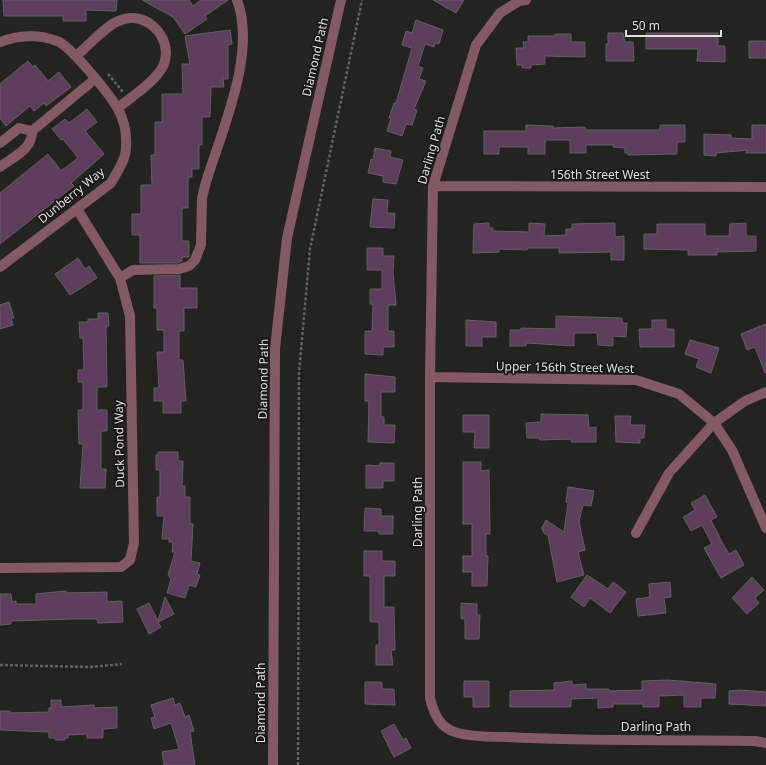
<svg xmlns="http://www.w3.org/2000/svg" width="766" height="765" viewBox="0 0 766 765" font-family="'Noto Sans',sans-serif">
<style>
.building{fill:#5c3d5c;stroke:#626062}
.lines{fill:none;stroke-linecap:round;stroke-linejoin:round}
.path{stroke:#636361;stroke-width:2.5;stroke-dasharray:3 2;stroke-linecap:butt}
.minor{stroke:#835a62;stroke-width:10}
.labels{text-anchor:middle;dominant-baseline:central;stroke-width:3.5;stroke-linejoin:round;paint-order:stroke}
.street-label{font-size:12px;fill:#dfdfdd;stroke:#1a1917}
</style>
<rect width="100%" height="100%" fill="#232320"/>
<path class="building" d="M3 0H117L116 11 86 10V21H63V16H4Z
M142 0H189L193 6 201 0H228L205 16 207 19 185 34 173 17Z
M433 0H464L456 13Z
M416 20 443 30 439 44 435 43 434 47 425 44 418 66 423 68 419 79 426 81 414 109 417 110 412 125 406 124 402 136 387 131 391 118H389L394 103H396L412 48 402 45 406 31 412 33Z
M230 30 232 44 228 45V79H223L224 87H211L210 117H202V145H199V169H192V177H188V208H182V241H189V257H182V261L178 263H140V235H132V214H141V185H152L151 155H155V122H162V94H183L182 64H190L185 36Z
M608 33H623L625 42H633L634 61H606V44H608Z
M646 33H718V46H725V62L697 61 698 49H646Z
M555 34H571V42H585V57L545 56V64L531 65V68H522V65H517L516 48H524L523 42H528V36H555Z
M749 41H766V58H749Z
M28 61 33 67 35 65 48 81 59 72 71 87 46 106 44 103 34 111 30 106 6 126 0 118V84Z
M87 109 97 122 85 131 104 154 71 183 74 186 0 244V193L48 154 61 171 78 158 63 139 61 140 52 129 65 119 69 123Z
M526 125 553 126V128L585 127 586 130H660V125H685V142H677V154L628 155V153H625V148L613 147 614 145H586V153H570V140H545V154H528V147H499V154H484V131H526Z
M752 125H766V153H746L747 150 716 153V156L704 155V134L731 135V138L752 139Z
M375 148 391 151 390 157 403 160 396 184 383 182V176L368 173 371 159 373 160Z
M373 199 388 200 387 213H395L394 228 370 227Z
M489 223V228H493V231L529 232V223L545 224 544 236 566 235V229H572V224L615 223V237L624 236V260H611V252L559 253V248H528L527 250 499 249V252L473 253 474 224Z
M746 223V236H756V251L717 252V255H688V250L644 249V234H657V224H705V236H729L730 224Z
M367 248H383V256H394L393 272 396 305H388V331H394V347H383V355L365 354V331H372L373 304H370V289H382V270H367Z
M78 258 85 269 89 266 97 278 70 295 55 274Z
M180 275V288H197V308H184V331H179V360H183L186 401H181V413H163V401H154V388H159L157 352H164V330H157V308H154V276Z
M9 302 14 318H11L13 325 0 329V305Z
M98 313H108L109 326H106L107 387H97V410H107V431H101V469H106L105 488H80L83 444H79L78 410H83V382H78V370H84L83 338H80L79 322H88V319H98Z
M556 316 622 318V323H627L626 337 613 336V346L598 345 597 333H574V346L526 343V346H510V330H521V328L556 329Z
M466 320 496 322V337H482V346H466Z
M652 320H666V329H674V347H640L639 329H652Z
M766 324V373H765L755 347 747 350 741 334Z
M690 340 719 348 711 373 696 367 699 359 685 354Z
M365 374 395 377V392H381V417H384V425H395L394 443 368 442 369 401H365Z
M541 414 588 415 589 428 596 427V442H571V439L540 440V438H527L526 423 541 422Z
M463 415H489V448H474L475 432H463Z
M615 416H631L630 425H645L644 438H640V443L616 442Z
M158 452H178V461H183L182 486H185V497H190V524H193L191 561 200 563 197 574 200 575 196 587 189 585 185 598 167 593 171 579 168 575 175 552H172L173 542H169V539H162L164 516H157V497H160V470H156V455H158Z
M463 462H481V471L489 470 490 534H486V556H488L487 586H472V572H463V556H472V524H463Z
M380 463H394V481H383V488H366V465L380 466Z
M568 487 594 491 591 506 583 505 579 522 585 550 578 552 584 575 557 582 548 535 544 533 542 528 546 520 564 532 568 503 566 502Z
M705 495 717 517 711 520 722 542 729 554 736 550 744 565 721 578 704 548 712 544 702 525 691 531 683 517 695 510 691 503Z
M365 508 381 509V516H393V534H379V531H364Z
M364 551H382V561H395V576H384V607H394L395 650H391L393 665H376V645H379V622H370V576H364Z
M587 575 608 589 613 582 626 592 610 613 590 598 584 607 571 597Z
M752 577 764 590 755 598 759 603 747 614 732 598Z
M670 582 671 597 664 598 666 613 638 616 636 599 650 597 649 584Z
M66 591 67 593 107 592V602L122 601 123 622 98 623 97 619H72L11 621V624L0 625V594H11L12 602 16 601V604H36V594Z
M165 597 174 614 158 622 161 627 149 634 137 609 149 603 158 621Z
M461 603 477 604V615H480L479 639H465V619H461Z
M668 680 716 684 715 698H701V707H684V695L659 696V707H643V704H613V707L598 708V698L571 699V707H510V691L554 690V683L572 681V685L586 684V689H609V691L642 690V681Z
M464 681H489V707H473V697H464Z
M365 682H382V689H394L395 705 365 704Z
M740 690 766 692V706L729 704V691Z
M173 698 175 705 180 703 185 717 189 715 194 731 190 732 195 765H164L162 752 179 749 171 723 154 729 151 718 155 717 151 705Z
M51 700H61V707L94 705V708L117 707V728L103 729V738H87V734L68 735V738H64L65 740H55V738H49V732L0 730V711H10V713L49 712V708H51Z
M394 724 403 740 406 738 411 748 394 757 381 731Z"/>
<g class="lines">
<path class="path" d="M108 74 123 92
M0 665 91 667 122 664
M298 765 299 373 310 249 362 0"/>
<path class="minor" d="M526 0 519 1 500 13 476 45 433 186 430 377V698C433 710 437 723 450 730 462 737 492 737 507 737 589 742 673 739 755 741L766 743
M0 42C18 35 39 34 57 41 71 46 110 95 118 109 124 120 127 134 126 147 126 160 117 172 111 183L0 267
M76 56C88 46 103 29 116 22 143 7 174 36 164 64 158 80 131 97 118 108
M32 131 95 79
M0 143 19 128 32 131
M0 167C13 157 33 149 32 131
M433 186 766 187
M120 278 133 270 179 269 189 266 195 260 201 245 202 198 206 182C222 130 257 53 237 0
M430 377 636 380 679 394 714 423 732 450 766 528
M636 533 669 473 714 423 745 401 766 392
M0 568 121 567 130 560 134 543 130 316 120 278 77 209
M273 765 275 349 287 238 341 0"/>
</g>
<g class="labels">
<g class="street-label">
<text transform="translate(315 57) rotate(-77)">Diamond Path</text>
<text transform="translate(431 150) rotate(-74)">Darling Path</text>
<text x="600" y="174">156th Street West</text>
<text transform="translate(71 195) rotate(-39)">Dunberry Way</text>
<text transform="translate(565 367) rotate(1)">Upper 156th Street West</text>
<text transform="translate(263 379) rotate(-89)">Diamond Path</text>
<text transform="translate(119 444) rotate(-91)">Duck Pond Way</text>
<text transform="translate(417 512) rotate(-90)">Darling Path</text>
<text transform="translate(260 703) rotate(-90)">Diamond Path</text>
<text x="656" y="726">Darling Path</text>
</g>
</g>
<path d="M626 30v6h95v-6" fill="none" stroke="#dfdfdd" stroke-width="2"/>
<text x="632" y="30" font-size="12" fill="#dfdfdd" stroke="#1a1917" stroke-width="3" paint-order="stroke">50 m</text>
</svg>
